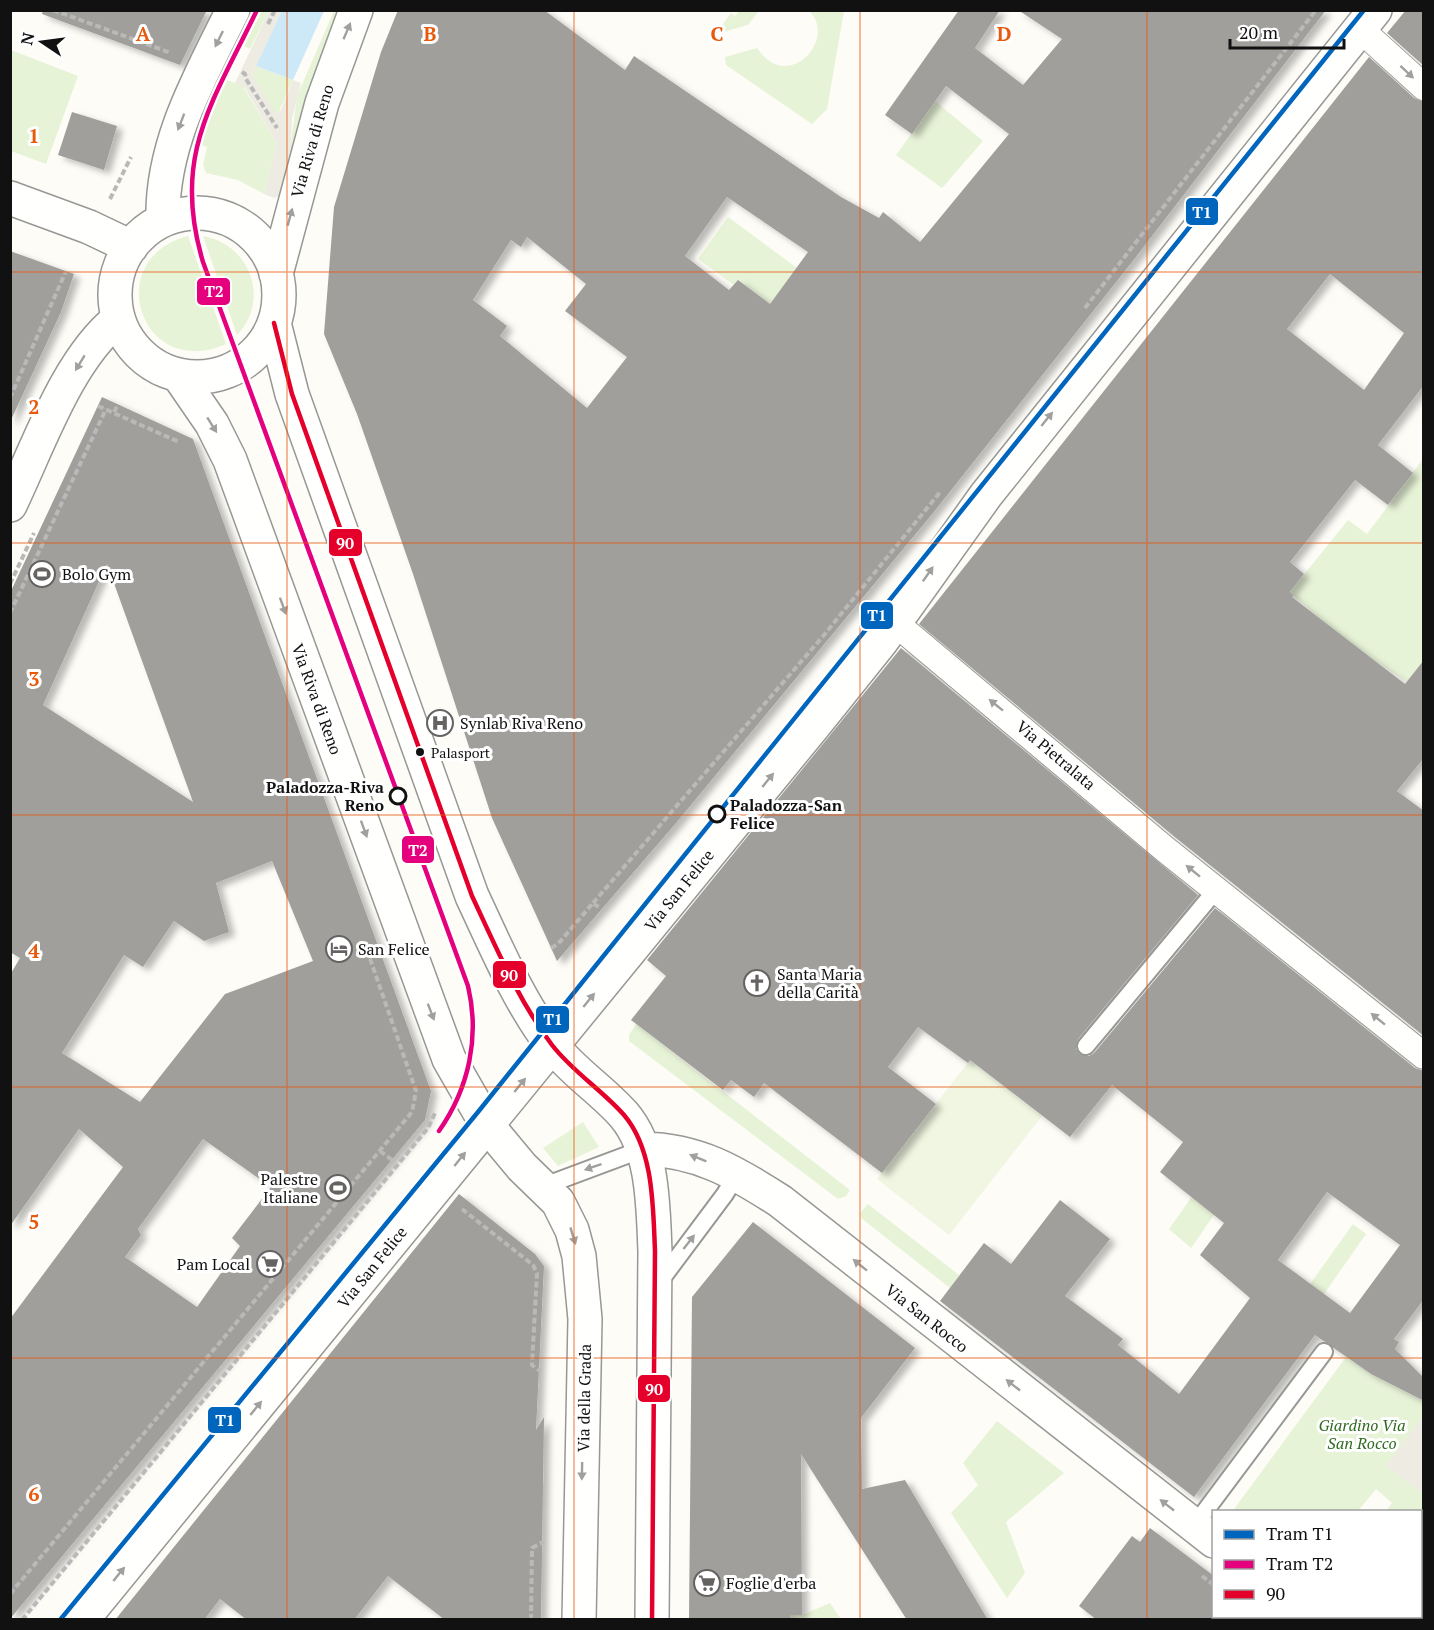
<svg xmlns="http://www.w3.org/2000/svg" width="1434" height="1630" viewBox="0 0 1434 1630" font-family="'PT Serif',serif">
<style>
.green{fill:#e7f3d7}
.pitch{fill:#f0f6e1}
.plaza{fill:#edebe2}
.water{fill:#cde8f7}
.building{fill:#a19f9c;fill-rule:evenodd;filter:url(#shadow)}
.lines{fill:none;stroke-linecap:round;stroke-linejoin:round}
.service-casing{stroke:#979795;stroke-width:20}
.pedestrian-casing{stroke:#979795;stroke-width:28}
.minor-casing{stroke:#979795;stroke-width:36}
.tertiary-casing{stroke:#979795;stroke-width:36}
.path{stroke:#b9b9b8;stroke-width:4;stroke-dasharray:6 3;stroke-linecap:butt}
.service{stroke:#fffffe;stroke-width:16}
.pedestrian{stroke:#fffffe;stroke-width:26}
.minor{stroke:#fffffe;stroke-width:33}
.tertiary{stroke:#fffffe;stroke-width:33}
.bus-1-casing{stroke:#fff;stroke-width:9}
.bus-1{stroke:#e4002b;stroke-width:4.5}
.tram-1-casing{stroke:#fff;stroke-width:9}
.tram-2-casing{stroke:#fff;stroke-width:9}
.tram-1{stroke:#0065bd;stroke-width:4.5}
.tram-2{stroke:#e5007d;stroke-width:4.5}
.oneway{fill:#a0a09f}
.grid{fill:none;stroke:#e8590c;stroke-width:1.5;stroke-opacity:0.55}
.bus-dot{fill:#111;stroke:#fff;stroke-width:2}
.stop-dot{fill:#fff;stroke:#111;stroke-width:3}
.labels{text-anchor:middle;dominant-baseline:central;stroke-width:6;stroke-linejoin:round;paint-order:stroke}
.bus-label{font-size:14px;fill:#111;stroke:#fff;text-anchor:start}
.street-label{font-size:16px;fill:#111;stroke:#fff}
.poi-label{font-size:16px;fill:#111;stroke:#fff;text-anchor:start}
.stop-label{font-size:16px;font-weight:bold;fill:#111;stroke:#fff;text-anchor:end}
.park-label{font-size:16px;font-style:italic;fill:#2f6b1f;stroke:#fff}
.grid-label{font-size:20px;text-anchor:middle;font-weight:bold;fill:#e8590c;stroke:#fff;stroke-width:6;stroke-linejoin:round;paint-order:stroke}
.line-badge{stroke:#fff;stroke-width:2}
.badge-label{font-size:16px;text-anchor:middle;font-weight:bold;fill:#fff}
</style>
<defs>
<filter id="shadow"><feDropShadow dx="6" dy="4" stdDeviation="3" flood-color="#0004"/></filter>
</defs>
<rect width="100%" height="100%" fill="#fdfcf7"/>
<path class="green" d="M247 11H269L250 49 233 41Z
M334 11H340L294 148 291 142 297 96Z
M739 11H759L748 25 723 32 720 28 731 13 735 16Z
M809 11H844L827 109 812 124 726 65 725 57 757 48C789 95 838 38 809 11Z
M11 50 78 76 46 164 11 151Z
M256 66 293 80 278 114 272 112 252 75Z
M216 76 243 86 277 144 264 194 238 180 206 173 203 165 207 147 188 142Z
M935 101 983 141 942 188 896 155Z
M728 217 797 268 770 304 734 285 698 259Z
M188 236 226 344C141 382 100 259 188 236Z
M203 236C250 244 271 300 237 335Z
M1423 459V671L1412 685C1369 658 1328 627 1290 592L1348 520 1367 534Z
M636 1024 850 1190 846 1196 838 1199 629 1041V1035Z
M583 1122 599 1147 558 1166 543 1148Z
M1222 1154 1244 1172 1191 1248 1169 1229Z
M868 1204 959 1275 950 1288 861 1218 860 1213Z
M1353 1224 1366 1234 1324 1294 1310 1284Z
M1346 1357 1371 1374 1423 1401V1619H1375L1371 1617 1420 1616V1512L1386 1511 1392 1503 1376 1489 1358 1511 1232 1512Z
M997 1421 1064 1473 1006 1522 1025 1573 1007 1598 951 1513 978 1485 963 1463Z
M830 1603 841 1619H790V1615H802Z"/>
<path class="pitch" d="M970 1060 1042 1116 949 1235 877 1179Z"/>
<path class="plaza" d="M269 11H282L252 75 276 114 281 110 293 80 301 83 292 119 291 142 294 148 280 196 274 198 264 194 277 144 245 88 235 83Z
M1423 1416V1494L1386 1466Z"/>
<path class="water" d="M282 11H324L293 80 256 66Z"/>
<path class="building" d="M43 10H207L180 65 42 14Z
M398 10H544L625 70 634 56 841 197 879 218 883 212 920 242 1009 134 946 86 912 134 885 115 959 10H1000L975 48 1023 85 1062 39 1018 10H1326L1132 262 933 513 676 823 557 961 492 818 413 574 357 414 324 334 334 207 381 52ZM727 197 808 252 770 304 738 280 729 290 685 256ZM527 237 586 284 565 311 627 357 587 408 500 336 507 326 473 300 511 240 521 247Z
M1406 10H1424V66L1387 33Z
M1369 57 1414 98 1424 102V385L1378 445 1413 473 1388 505 1355 480 1290 562 1304 574 1290 592 1294 595 1292 597 1405 684 1424 660V758L1397 791 1424 811V1036L1176 838 919 624ZM1330 274 1404 333 1364 390 1287 329Z
M72 112 117 126 104 170 58 155Z
M10 251 74 274 61 312 10 422Z
M102 397 193 439 431 1091 425 1120 10 1619V1319L123 1167 79 1129 10 1226V975L20 958 10 952V593ZM107 564 193 802 43 705ZM272 861 313 961 225 994 140 1102 62 1053 124 955 143 967 174 921 204 941 229 932 216 883ZM203 1139 271 1187 232 1238 240 1246 197 1307 125 1257 141 1235 138 1229Z
M901 648 1198 895 1078 1039 1076 1049 1080 1054 1089 1056 1094 1053 1215 908 1415 1068 1424 1071V1299L1394 1339 1399 1342 1395 1349 1424 1378V1401L1371 1374 1315 1335 1194 1497 940 1301 984 1243 1011 1264 1060 1200 1110 1239 1065 1296 1123 1339 1118 1345 1179 1394 1250 1298 1200 1255 1224 1223 1160 1172 1183 1142 1112 1085 1070 1137 970 1060 968 1063 918 1027 888 1067 936 1104 882 1173 764 1083 754 1097 731 1080 723 1090 631 1020 666 976 647 960ZM1327 1192 1400 1245 1350 1313 1278 1260Z
M459 1194 535 1254 544 1266 536 1430 544 1417 541 1620H445L388 1576 354 1620H247L220 1599 204 1620H115Z
M753 1222 915 1348 861 1418 862 1489 905 1480 988 1620H907L801 1454 802 1615H790V1620H689L692 1297Z
M1150 1528 1214 1576V1620H1097L1079 1606 1132 1536 1140 1542Z"/>
<g class="lines">
<defs>
<path id="service" d="M1086 1046 1216 890
M544 1186 643 1149
M660 1281 725 1194 737 1174
M1194 1526 1324 1352"/>
<path id="pedestrian" d="M1360 29 1424 87
M894 622 1166 850 1424 1056"/>
<path id="minor" d="M10 198 89 227 131 247
M115 295a82 82 0 1 1 164 0a82 82 0 1 1-164 0Z
M163 220C161 144 200 77 233 10
M276 274 322 103 356 10
M274 323 292 394 472 896C496 947 518 1000 552 1045 573 1072 602 1090 624 1115 654 1150 653 1208 655 1251L652 1620
M179 376 212 424 230 460 449 1059 487 1125 522 1167 558 1202 572 1230 579 1256 585 1319 579 1620
M10 505C38 447 67 360 118 319
M643 1149C698 1150 735 1172 780 1201L1214 1541
M1315 1616 1319 1620"/>
<path id="tertiary" d="M82 1620 816 723 881 642 986 495 1375 10"/>
</defs>
<use href="#service" class="service-casing"/>
<use href="#pedestrian" class="pedestrian-casing"/>
<use href="#minor" class="minor-casing"/>
<use href="#tertiary" class="tertiary-casing"/>
<path class="path" d="M53 10 171 53
M268 24 275 10
M242 72 245 74 246 79 277 128
M110 199 131 157
M1085 308 1316 10
M128 361 141 355
M10 398 66 271
M98 406 179 442
M114 412 118 405
M10 584 34 533
M10 613 106 409
M593 903 824 635 941 491
M551 948 558 944 593 903 601 909
M380 1151 392 1160
M462 1209 533 1265 537 1273 532 1365 540 1371
M1202 1576 1214 1585
M10 1594 412 1112 416 1091 367 950
M1256 1616 1260 1620
M22 1620 428 1128 436 1111
M531 1620 532 1548 543 1542
M1422 1620 1424 1617"/>
<use href="#service" class="service"/>
<use href="#pedestrian" class="pedestrian"/>
<use href="#minor" class="minor"/>
<use href="#tertiary" class="tertiary"/>
<defs>
<path id="bus-1" d="M274 323 292 394 472 896C496 947 518 1000 552 1045 573 1072 602 1090 624 1115 654 1150 653 1208 655 1251L652 1620"/>
</defs>
<use href="#bus-1" class="bus-1-casing"/>
<use href="#bus-1" class="bus-1"/>
<defs>
<path id="tram-1" d="M60 1620 478 1112 1364 10"/>
<path id="tram-2" d="M257 10C213 102 171 156 203 262L468 986C480 1037 469 1088 439 1131"/>
</defs>
<use href="#tram-1" class="tram-1-casing"/>
<use href="#tram-2" class="tram-2-casing"/>
<use href="#tram-1" class="tram-1"/>
<use href="#tram-2" class="tram-2"/>
</g>
<defs><path id="oneway-solid" d="M-6-.8H1V-3.2L6.5 0L1 3.2V.8H-6Z" transform="scale(1.5)"/></defs>
<g class="oneway">
<use href="#oneway-solid" transform="translate(347 31) rotate(-67)"/>
<use href="#oneway-solid" transform="translate(219 39) rotate(116)"/>
<use href="#oneway-solid" transform="translate(1407 72) rotate(43)"/>
<use href="#oneway-solid" transform="translate(181 122) rotate(111)"/>
<use href="#oneway-solid" transform="translate(290 217) rotate(-75)"/>
<use href="#oneway-solid" transform="translate(80 363) rotate(121)"/>
<use href="#oneway-solid" transform="translate(1047 419) rotate(-51)"/>
<use href="#oneway-solid" transform="translate(212 425) rotate(58)"/>
<use href="#oneway-solid" transform="translate(928 574) rotate(-55)"/>
<use href="#oneway-solid" transform="translate(283 606) rotate(70)"/>
<use href="#oneway-solid" transform="translate(996 705) rotate(-141)"/>
<use href="#oneway-solid" transform="translate(768 780) rotate(-51)"/>
<use href="#oneway-solid" transform="translate(364 829) rotate(70)"/>
<use href="#oneway-solid" transform="translate(1193 871) rotate(-141)"/>
<use href="#oneway-solid" transform="translate(589 1000) rotate(-51)"/>
<use href="#oneway-solid" transform="translate(431 1012) rotate(69)"/>
<use href="#oneway-solid" transform="translate(1378 1019) rotate(-141)"/>
<use href="#oneway-solid" transform="translate(520 1085) rotate(-51)"/>
<use href="#oneway-solid" transform="translate(698 1158) rotate(-158)"/>
<use href="#oneway-solid" transform="translate(460 1159) rotate(-51)"/>
<use href="#oneway-solid" transform="translate(593 1167) rotate(161)"/>
<use href="#oneway-solid" transform="translate(573 1236) rotate(73)"/>
<use href="#oneway-solid" transform="translate(689 1242) rotate(-52)"/>
<use href="#oneway-solid" transform="translate(860 1265) rotate(-141)"/>
<use href="#oneway-solid" transform="translate(1013 1385) rotate(-142)"/>
<use href="#oneway-solid" transform="translate(256 1408) rotate(-51)"/>
<use href="#oneway-solid" transform="translate(582 1471) rotate(91)"/>
<use href="#oneway-solid" transform="translate(1167 1505) rotate(-142)"/>
<use href="#oneway-solid" transform="translate(119 1574) rotate(-51)"/>
</g>
<path class="grid" d="M287 10V1620M574 10V1620M860 10V1620M1147 10V1620M10 272H1424M10 543H1424M10 815H1424M10 1087H1424M10 1358H1424"/>
<defs>
<symbol id="stadium-ring" viewBox="-11 -11 22 22"><circle r="9.5" fill="#fff" stroke="#646362" stroke-width="1.5"/><path d="M0-5a6.5 5 0 1 0 0 10a6.5 5 0 1 0 0-10ZM-3.5-1.8h7v3.6h-7Z" fill="#646362"/></symbol>
<symbol id="hospital-ring" viewBox="-11 -11 22 22"><circle r="9.5" fill="#fff" stroke="#646362" stroke-width="1.5"/><path d="M-5-5h3v3.5h4V-5h3V5h-3V1.5h-4V5h-3Z" fill="#646362"/></symbol>
<symbol id="hotel-ring" viewBox="-11 -11 22 22"><circle r="9.5" fill="#fff" stroke="#646362" stroke-width="1.5"/><path d="M-6-4.5h1.5V1H6V5H4.5V3h-9V5H-6ZM-4 0a1.8 1.8 0 1 1 3.6 0ZM.5 0V-2.5h3Q6-2.5 6 0Z" fill="#646362"/></symbol>
<symbol id="church-ring" viewBox="-11 -11 22 22"><circle r="9.5" fill="#fff" stroke="#646362" stroke-width="1.5"/><path d="M-1.2-6h2.4v3.5h3.3v2.4h-3.3V6h-2.4V-.1h-3.3v-2.4h3.3Z" fill="#646362"/></symbol>
<symbol id="supermarket-ring" viewBox="-11 -11 22 22"><circle r="9.5" fill="#fff" stroke="#646362" stroke-width="1.5"/><path d="M-6-5.5h2.5l.6 2H6L4.5 2H-2.5L-4.4-4H-6ZM-1.5 3.2a1.3 1.3 0 1 0 .1 0ZM3 3.2a1.3 1.3 0 1 0 .1 0Z" fill="#646362"/></symbol>
</defs>
<g fill-rule="evenodd">
<use href="#stadium-ring" x="27" y="559" width="30" height="30"/>
<use href="#hospital-ring" x="425" y="708" width="30" height="30"/>
<use href="#hotel-ring" x="324" y="934" width="30" height="30"/>
<use href="#church-ring" x="742" y="968" width="30" height="30"/>
<use href="#stadium-ring" x="323" y="1173" width="30" height="30"/>
<use href="#supermarket-ring" x="255" y="1249" width="30" height="30"/>
<use href="#supermarket-ring" x="692" y="1568" width="30" height="30"/>
</g>
<circle class="bus-dot" cx="420" cy="752" r="5"/>
<g class="stop-dot">
<circle cx="398" cy="796" r="8"/>
<circle cx="717" cy="814" r="8"/>
</g>
<g class="labels">
<g class="bus-label">
<text x="431" y="752">Palasport</text>
</g>
<g class="street-label">
<text transform="translate(312 141) rotate(-74)">Via Riva di Reno</text>
<text transform="translate(317 699) rotate(70)">Via Riva di Reno</text>
<text transform="translate(1056 755) rotate(40)">Via Pietralata</text>
<text transform="translate(679 890) rotate(-51)">Via San Felice</text>
<text transform="translate(372 1267) rotate(-51)">Via San Felice</text>
<text transform="translate(927 1318) rotate(38)">Via San Rocco</text>
<text transform="translate(584 1398) rotate(-89)">Via della Grada</text>
</g>
<g class="poi-label">
<text x="62" y="574">Bolo Gym</text>
<text x="460" y="723">Synlab Riva Reno</text>
<text x="358" y="949">San Felice</text>
<text x="777" y="974">Santa Maria<tspan x="777" dy="18">della Carità</tspan></text>
<text x="318" y="1179" text-anchor="end">Palestre<tspan x="318" dy="18">Italiane</tspan></text>
<text x="250" y="1264" text-anchor="end">Pam Local</text>
<text x="726" y="1583">Foglie d'erba</text>
</g>
<g class="stop-label">
<text x="384" y="787">Paladozza-Riva<tspan x="384" dy="18">Reno</tspan></text>
<text x="730" y="805" text-anchor="start">Paladozza-San<tspan x="730" dy="18">Felice</tspan></text>
</g>
<g class="park-label">
<text x="1362" y="1425">Giardino Via<tspan x="1362" dy="18">San Rocco</tspan></text>
</g>
</g>
<g class="grid-label">
<text x="143" y="41">A</text>
<text x="430" y="41">B</text>
<text x="717" y="41">C</text>
<text x="1004" y="41">D</text>
<text x="34" y="143">1</text>
<text x="34" y="414">2</text>
<text x="34" y="686">3</text>
<text x="34" y="958">4</text>
<text x="34" y="1229">5</text>
<text x="34" y="1501">6</text>
</g>
<g class="line-badge">
<rect x="1185" y="197" width="34" height="29" rx="6" fill="#0065bd"/>
<rect x="196" y="277" width="35" height="29" rx="6" fill="#e5007d"/>
<rect x="328" y="528" width="35" height="29" rx="6" fill="#e4002b"/>
<rect x="860" y="601" width="34" height="29" rx="6" fill="#0065bd"/>
<rect x="401" y="835" width="34" height="29" rx="6" fill="#e5007d"/>
<rect x="492" y="960" width="35" height="29" rx="6" fill="#e4002b"/>
<rect x="535" y="1005" width="35" height="29" rx="6" fill="#0065bd"/>
<rect x="637" y="1374" width="34" height="29" rx="6" fill="#e4002b"/>
<rect x="207" y="1406" width="35" height="28" rx="6" fill="#0065bd"/>
</g>
<g class="badge-label">
<text x="1202" y="218">T1</text>
<text x="214" y="297">T2</text>
<text x="345" y="549">90</text>
<text x="877" y="621">T1</text>
<text x="418" y="856">T2</text>
<text x="509" y="981">90</text>
<text x="553" y="1025">T1</text>
<text x="654" y="1395">90</text>
<text x="225" y="1426">T1</text>
</g>
<rect width="1434" height="1630" fill="none" stroke="#111111" stroke-width="24"/>
<rect x="1212" y="1510" width="210" height="108" fill="#ffffff" stroke="#a0a0a0" stroke-width="1.5"/>
<rect x="1224" y="1530" width="30" height="9" fill="#0065bd" stroke="#a0a0a0" stroke-width="1.5"/>
<text x="1266" y="1540" font-size="18" fill="#111111">Tram T1</text>
<rect x="1224" y="1560" width="30" height="9" fill="#e5007d" stroke="#a0a0a0" stroke-width="1.5"/>
<text x="1266" y="1570" font-size="18" fill="#111111">Tram T2</text>
<rect x="1224" y="1590" width="30" height="9" fill="#e4002b" stroke="#a0a0a0" stroke-width="1.5"/>
<text x="1266" y="1600" font-size="18" fill="#111111">90</text>
<g transform="translate(42 42) rotate(283)" stroke="#ffffff" stroke-width="4.5" paint-order="stroke">
<path d="M0-4.5L10 22L0 15L-10 22Z" fill="#111111"/>
<text y="-9" font-size="16" font-weight="bold" text-anchor="middle" fill="#111111">N</text>
</g>
<path d="M1230 39v9h114v-9" fill="none" stroke="#111111" stroke-width="3"/>
<text x="1239" y="39" font-size="18" fill="#111111" stroke="#ffffff" stroke-width="4.5" paint-order="stroke">20 m</text>
</svg>
